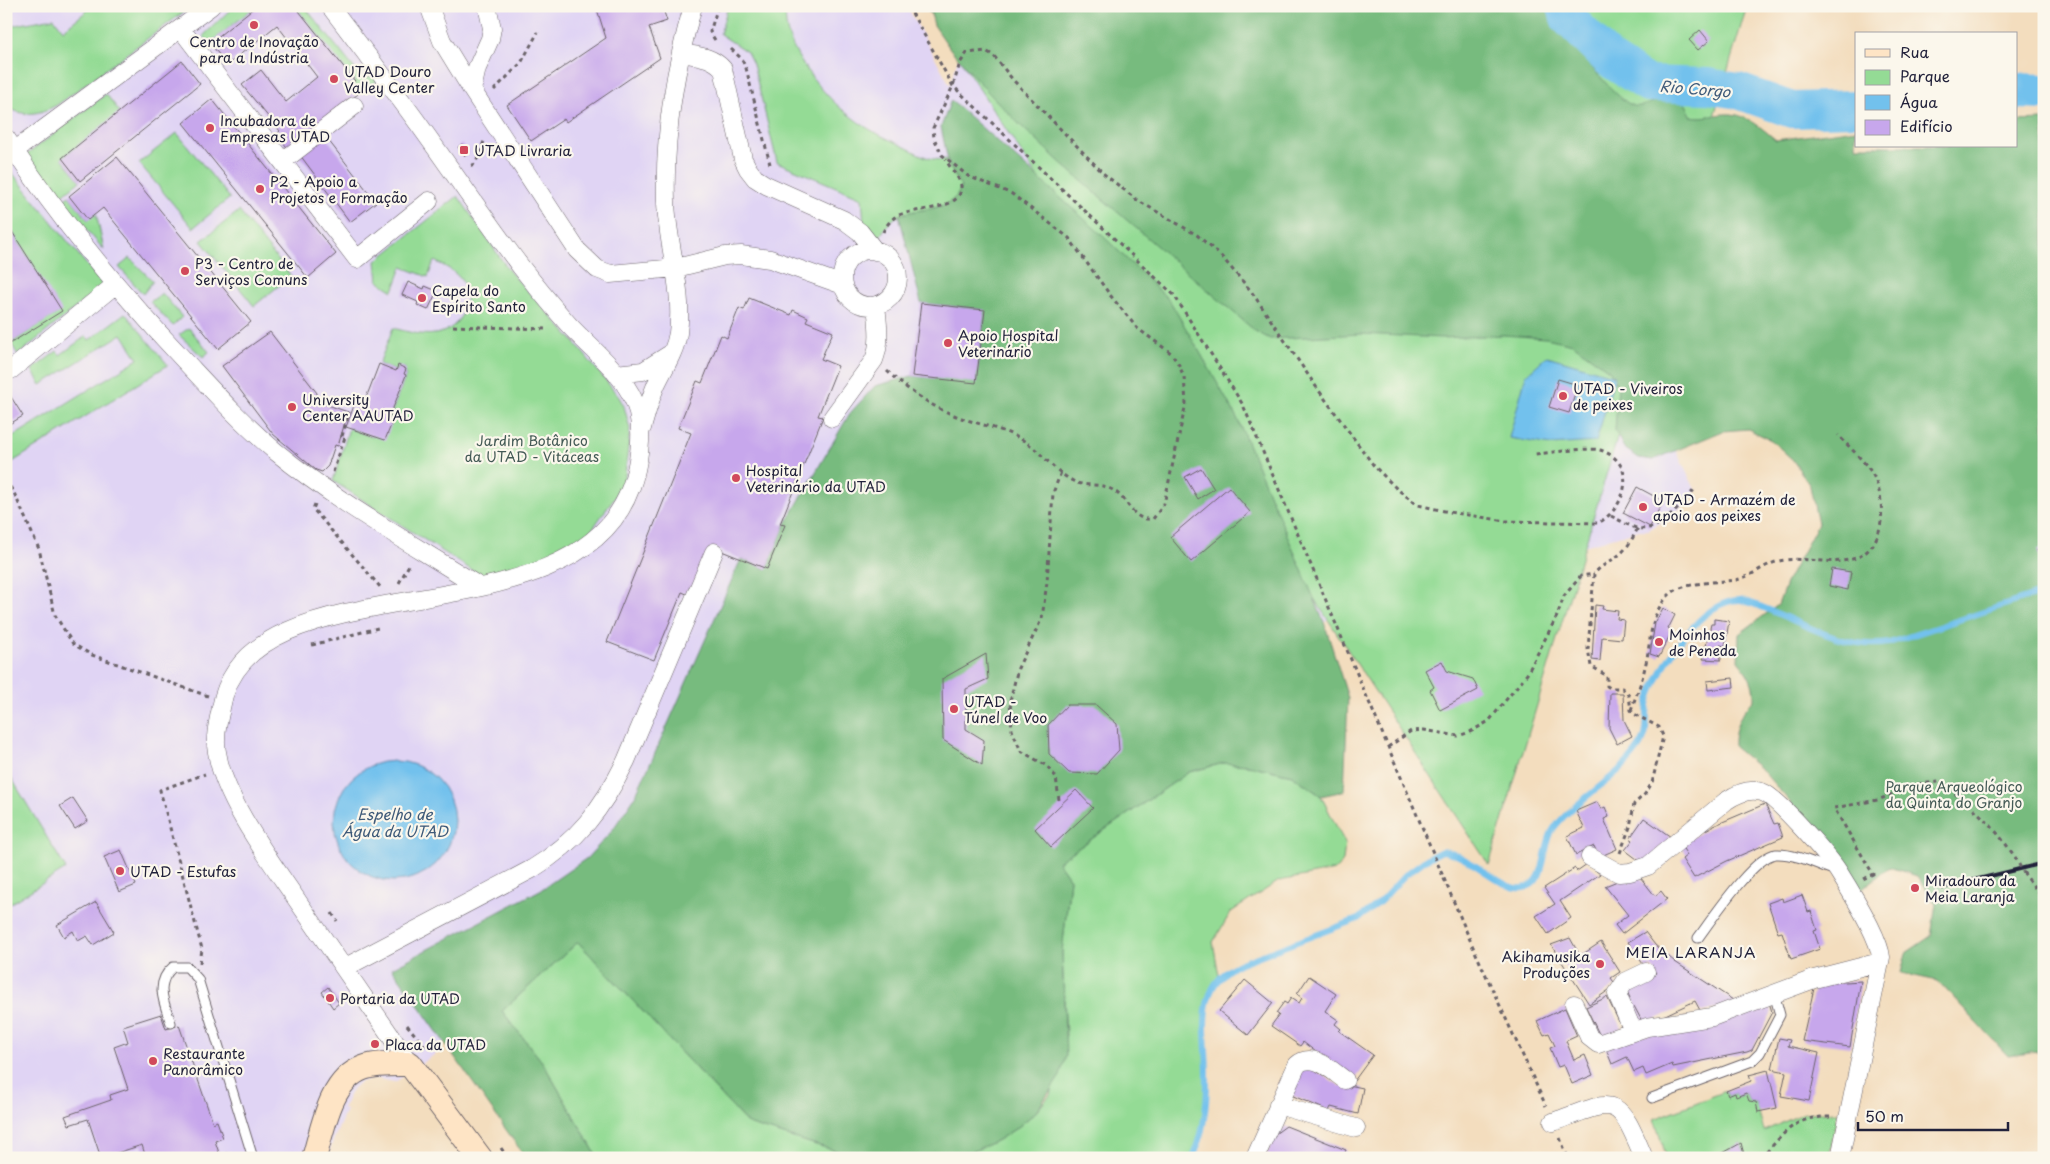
<svg xmlns="http://www.w3.org/2000/svg" width="2050" height="1164" viewBox="0 0 2050 1164" font-family="'Playpen Sans',sans-serif">
<style>
.built{fill:#e0d4f4}
.green{fill:#94db95;stroke:#5b7e68}
.forest{fill:#77bb7e;stroke:#4c6e5c}
.water{fill:#72c1ed;stroke:#4a7294}
.lines{fill:none;stroke-linecap:round;stroke-linejoin:round}
.stream{stroke:#72c1ed;stroke-width:6}
.river{stroke:#72c1ed;stroke-width:36}
.building{fill:#c7a7ec}
.lane-casing{stroke:#6b6369;stroke-width:11}
.street-casing{stroke:#6b6369;stroke-width:19}
.secondary-casing{stroke:#6b6369;stroke-width:26}
.path{stroke:#6b6369;stroke-width:3;stroke-dasharray:4 4;stroke-linecap:butt}
.lane{stroke:#fff;stroke-width:9}
.street{stroke:#fff;stroke-width:18}
.secondary{stroke:#fee4c5;stroke-width:24}
.rail{stroke:#22223b;stroke-width:4}
.path-bridge{stroke:#6b6369;stroke-width:3;stroke-dasharray:4 4;stroke-linecap:butt}
.poi-dot{fill:#d1495b;stroke:#fbf7ec;stroke-width:2}
.labels{text-anchor:middle;dominant-baseline:central;stroke-width:4.5;stroke-linejoin:round;paint-order:stroke}
.poi-label{font-size:14px;fill:#22223b;stroke:#fbf7ec;text-anchor:start}
.park-label{font-size:14px;fill:#445a56;stroke:#fbf7ec}
.water-label{font-size:15px;font-style:italic;fill:#3e5a79;stroke:#fbf7ec}
.neighbourhood-label{font-size:15px;letter-spacing:1px;fill:#22223b;stroke:#fbf7ec}
</style>
<rect width="100%" height="100%" fill="#fbf7ec"/>
<filter id="ink" filterUnits="userSpaceOnUse"><feTurbulence type="fractalNoise" baseFrequency=".02" numOctaves="2"/><feDisplacementMap in="SourceGraphic" scale="10" xChannelSelector="R" yChannelSelector="G"/><feConvolveMatrix kernelMatrix="1 2 1 2 8 2 1 2 1" color-interpolation-filters="sRGB"/></filter>
<filter id="wash" filterUnits="userSpaceOnUse"><feTurbulence type="fractalNoise" baseFrequency=".0096" numOctaves="4" result="noise"/><feDisplacementMap in="SourceGraphic" scale="20" xChannelSelector="R" yChannelSelector="G"/><feGaussianBlur stdDeviation="1.12" result="paint"/><feColorMatrix in="noise" values="0 0 0 0 0 0 0 0 0 0 0 0 0 0 0 0 0 1.4 0 .05"/><feComposite in="paint" operator="in"/></filter>
<g filter="url(#wash)">
<rect width="100%" height="100%" fill="#f3ddbe"/>
<path class="built" d="M6 6H907L950 85 957 62 964 51 1628 355 1696 491 1673 516 1648 530H1639L1324 622 1348 698 1248 765 958 1158H859L480 930 441 1050 395 1082 374 1078 360 1082 353 1088 347 1099 343 1109 346 1110 326 1158H6Z"/>
<path class="green" d="M6 6H11L10 26 54 18 63 30 93 6H192L57 105C40 114 23 118 6 106Z
M234 6H256L210 43 203 36Z
M295 6H304L362 78 375 76 378 80 358 94 350 84 354 81Z
M728 6H792L786 11C780 46 826 99 853 118 868 130 886 138 903 146 918 153 930 162 946 159 949 168 960 177 961 186 963 211 912 208 898 216 889 221 883 231 878 240L864 223 862 198 777 162 753 64 747 52 720 34Z
M925 6H1747L1489 865Z
M106 94 120 112 62 158 80 181 59 198 25 156Z
M177 133 230 198 193 228 139 163Z
M6 165 103 285 18 355 11 343 61 311 6 222Z
M69 196 88 220 96 213 104 250 62 201Z
M458 196 510 272 571 338 619 397 624 406 630 429 625 476 619 491 589 534 543 560 481 576 333 481 349 428 372 437 391 423 388 421 406 375 404 374 405 368 398 366 396 371 379 364 393 328C409 332 427 338 443 332 462 325 473 299 462 281 455 271 445 266 434 261L428 277 402 267 393 291 378 281 376 261Z
M239 211 291 276 254 306 201 241Z
M130 258 153 281 143 294 119 267Z
M162 293 182 317 173 326 150 302Z
M125 313 168 365 6 466V441L138 359 122 334 41 385 32 370 57 351 60 355 86 336 89 340Z
M189 328 209 352 203 357 179 335Z
M1224 763 1248 765 1292 775 1321 796 1345 843 1343 861 1335 870 1279 881 1231 912 1213 942 1219 976C1200 1008 1207 1039 1207 1074 1208 1102 1204 1132 1193 1158H958L998 1140 1018 1127 1036 1112 1050 1095 1066 1035 1062 952 1070 879 1058 862 1189 772Z
M6 769 66 869 6 906Z
M578 942 748 1124 859 1158H598L543 1063 502 1011Z
M1726 1091 1728 1096 1735 1093 1737 1097 1746 1093 1749 1101 1756 1102 1764 1131 1804 1113 1838 1112 1829 1158H1745L1741 1143 1714 1158H1667L1654 1119Z"/>
<path class="forest" d="M929 6H1552C1559 29 1610 94 1631 105 1650 114 1677 73 1691 116 1705 119 1717 113 1731 114 1748 115 1764 130 1776 140L1856 129V146H2016V121L2044 120V1054L2037 1052 2008 1056 1938 981 1901 973 1906 953 1931 936 1936 904 1917 876 1889 867 1859 892 1853 874 1761 769 1734 747C1733 729 1740 712 1754 700 1755 684 1748 673 1738 661L1739 634 1778 605 1786 583 1818 524 1810 486 1793 460 1771 440 1748 429 1723 431 1653 460 1639 458 1624 448 1615 431 1618 387 1610 371 1573 344 1546 338 1503 335 1442 338 1361 334 1270 339 1255 331 1062 164 1019 124 987 91 951 50 934 25Z
M951 100 1101 234 1170 301 1202 356 1237 418 1324 622 1348 698 1344 791 1321 796 1292 775 1248 765 1224 763 1189 772 1058 862 1070 879 1062 952 1066 1056 1060 1076 1036 1112 1018 1127 998 1140 958 1158H859L748 1124 578 942 502 1011 543 1063 598 1158H526L392 968 542 889 587 858 611 832 634 798 652 760 741 559 767 569 785 525 850 413 875 386 912 376 976 382 985 310 921 303 899 215C919 207 953 213 961 187L949 166 941 127Z"/>
<path class="water" d="M1547 356 1615 376 1596 442 1551 445 1509 438 1526 375Z
M334 821a60 60 0 1 1 120 0a60 60 0 1 1-120 0Z"/>
<g class="lines">
<path class="stream" d="M1193 1158C1204 1133 1207 1105 1207 1079 1208 1035 1191 986 1241 963L1358 919 1380 902 1405 875 1428 858 1442 851C1470 854 1503 892 1523 888 1549 884 1541 845 1554 828 1579 796 1624 776 1643 741 1649 729 1645 713 1649 700 1660 666 1701 599 1741 600 1790 613 1838 652 1889 643L2044 592"/>
<path class="river" d="M1565 6 1568 18 1609 59 1648 84 1708 86 1738 91 1792 110 1856 108
M2016 91 2044 92"/>
</g>
<g id="blocks">
<path class="building" d="M256 6H295L355 81 350 84 358 94 289 150 277 134 280 131 242 85 261 70 286 102 317 77 277 25 227 65 210 43Z
M596 6H662L667 21 649 27 660 58 566 122 564 119 531 141 507 105 606 38Z
M1700 30 1709 41 1698 50 1689 40Z
M182 61 200 84 80 181 62 158Z
M212 99 336 254 308 278 183 123Z
M325 136 376 202 350 222 300 155Z
M462 144 469 153 465 156 458 147Z
M117 157 251 322 218 349 103 208 88 220 69 196Z
M6 222 62 311 6 346Z
M408 282 424 289 425 286 437 291 428 310 417 305 418 302 402 295Z
M749 298 791 315 793 310 808 317 806 321 833 332 821 359 838 366 818 416 823 417 780 524 785 525 767 569 714 548 694 597 682 592 654 660 607 642 691 433 678 428 697 381 702 383 721 335 727 338 739 308 744 310Z
M921 303 985 310 976 383 912 376Z
M270 332 317 393 316 401 348 412 338 446 335 445 328 466 322 472 316 470 273 434 222 366Z
M379 364 396 371 398 365 406 369 404 374 406 375 388 421 392 423 385 440 346 427 355 403 363 406Z
M1558 379 1578 385 1569 413 1549 407Z
M6 389 23 416 6 426Z
M1201 468 1214 489 1198 499 1185 477Z
M1229 487 1250 512 1191 562 1170 537Z
M1637 487 1663 501 1650 527 1623 513Z
M2044 547V559L2041 560 2037 550Z
M1832 569 1851 572 1848 590 1829 586Z
M1595 605 1603 606 1602 609 1618 611 1617 619 1624 620 1622 639 1602 637 1600 661 1592 660Z
M1663 608 1675 615 1668 629 1672 631 1659 657 1650 654 1655 623Z
M1714 619 1729 621 1725 646 1720 645 1721 660 1703 659 1711 624H1714Z
M986 654 988 679 966 689V729L984 740 982 765 943 740 942 679Z
M1442 661 1447 671 1473 679 1478 690 1440 710 1430 690 1434 687 1425 670Z
M1733 678 1734 687 1708 690 1707 681Z
M1610 693H1623L1624 720 1632 736 1617 744 1609 728Z
M1067 705H1096L1117 724 1119 750 1097 774 1069 773 1049 754 1048 725Z
M1076 790 1093 808 1051 847 1035 829Z
M73 798 88 821 75 829 60 806Z
M1597 802 1601 809 1605 807 1609 817 1604 819 1617 849 1599 857 1594 846 1576 855 1567 836 1584 828 1576 811Z
M1765 804 1774 824 1778 823 1783 837 1727 861 1694 878 1682 859 1687 855 1680 844 1713 826Z
M1644 818 1671 837 1645 865 1625 850 1633 840 1630 838Z
M121 850 136 885 119 892 104 857Z
M1587 864 1600 874 1560 901 1571 918 1548 934 1536 916 1555 904 1544 888 1575 868 1577 871Z
M1637 873 1655 896 1661 891 1667 899 1622 934 1615 925 1628 915 1605 886Z
M1802 895 1808 912 1811 911 1817 930 1814 931 1820 949 1791 959 1782 932 1778 933 1768 903 1782 898 1783 902Z
M96 902 114 932 93 945 87 936 78 941 73 931 64 937 57 925Z
M1645 932 1655 945 1675 962 1733 1000 1735 1005 1701 1012 1695 1001 1644 1025 1634 1006 1631 1008 1627 999 1630 998 1626 989 1656 973 1651 967 1647 970 1628 942Z
M1570 938 1580 956 1601 942 1620 972 1611 978 1616 985 1589 1004 1551 945Z
M1309 976 1336 994 1325 1011 1338 1020 1335 1024 1341 1029 1339 1031 1373 1055 1354 1081 1303 1042 1300 1046 1271 1026 1279 1015 1276 1013 1284 1002 1287 1004 1291 998 1299 1003 1302 998 1297 994Z
M1245 980 1273 1003 1248 1035 1219 1011Z
M1861 981 1850 1047 1802 1041 1815 984Z
M328 987 339 1003 333 1008 322 992Z
M1607 997 1622 1028 1601 1038 1586 1007Z
M1768 999 1772 1012 1752 1050 1747 1052 1673 1067 1672 1064 1646 1075 1643 1068 1634 1072 1627 1057 1612 1064 1605 1047Z
M1565 1008 1577 1036 1566 1041 1574 1060 1585 1055 1593 1075 1572 1084 1564 1065 1558 1067 1550 1048 1555 1046 1549 1033 1544 1035 1537 1021Z
M161 1014 166 1029 179 1025 213 1123 217 1121 223 1138 215 1141 220 1156 227 1153 228 1158H146L142 1145 101 1158 88 1119 69 1125 65 1116 111 1100 110 1095 128 1089 114 1047 128 1042 123 1026Z
M1779 1038 1790 1040 1788 1046 1819 1053 1809 1101 1781 1096 1786 1072 1772 1069Z
M1305 1064 1342 1087 1344 1084 1363 1088 1358 1114 1331 1107 1329 1111 1286 1093Z
M1768 1070 1777 1108 1758 1112 1756 1102 1749 1101 1746 1093 1736 1097 1735 1093 1728 1096 1726 1091 1751 1081 1749 1075Z
M1286 1126 1346 1150 1343 1158H1265L1275 1134Z
M1741 1143 1745 1158H1714Z"/>
</g>
</g>
<g filter="url(#ink)">
<use href="#blocks" fill-opacity="0" stroke="#6b6369" stroke-width="1"/>
<g class="lines">
<defs>
<path id="lane" d="M1698 938C1712 919 1754 856 1776 854 1795 853 1818 865 1836 871
M171 1023C164 1003 154 983 173 967H187L198 979 253 1158
M1652 1098 1752 1061 1760 1053 1780 1015 1774 993"/>
<path id="street" d="M330 6C360 46 391 86 420 126 454 173 486 221 521 267 536 286 552 306 569 325 593 351 629 377 638 412 643 435 639 465 631 487 574 647 247 554 221 708 218 722 214 738 217 752 224 800 272 863 299 903 336 956 373 1010 410 1064
M429 6 442 41 472 90 477 68 490 39 492 28 487 6
M181 29 357 259 429 201
M681 53C697 56 712 56 723 69L743 159 748 169 755 178 766 185 844 220 860 232 875 251
M472 90 577 250 597 269 610 274 676 268 725 256 741 255 770 259 843 285
M6 138C58 218 119 291 184 360 213 391 242 423 275 451 338 503 411 543 480 587
M6 157 211 6
M283 161 354 106
M842 278a28 28 0 1 1 56 0a28 28 0 1 1-56 0Z
M11 370 116 284
M616 374 643 371 670 354
M832 418 874 360C881 342 878 325 876 305
M642 428C646 414 650 399 656 385 664 368 675 352 678 333 684 288 667 245 666 201 664 137 675 68 693 6
M1590 857 1619 873 1630 872 1648 866 1726 801C1736 794 1749 788 1762 792 1776 796 1829 857 1838 871 1850 890 1879 936 1881 957L1840 1158
M344 968 532 869C578 841 602 809 626 761L714 552
M1574 1004 1589 1037 1598 1044 1647 1027 1712 1017 1814 979 1880 962
M1633 1031 1617 994 1625 982 1646 972
M1278 1105 1356 1128
M1553 1122C1616 1099 1617 1093 1644 1158
M1255 1158 1297 1065C1313 1051 1332 1071 1345 1080"/>
<path id="secondary" d="M314 1158C323 1128 330 1080 363 1068 377 1063 395 1064 410 1064L480 1158"/>
</defs>
<use href="#lane" class="lane-casing"/>
<use href="#street" class="street-casing"/>
<use href="#secondary" class="secondary-casing"/>
<path class="path" d="M908 6 953 86 1174 295 1243 405 1473 947 1546 1106
M715 40 710 32 718 6
M731 49 741 58 746 68 770 164
M494 90 521 63 538 32
M472 167 479 156 484 141
M883 232C885 227 890 221 895 217 909 207 963 213 961 186 960 177 949 168 946 159
M453 326 547 329
M887 371C905 388 930 406 954 415 975 424 998 427 1019 438 1040 449 1052 470 1073 481 1083 487 1095 483 1106 487 1130 495 1129 522 1153 519L1164 504 1186 403 1184 377 1179 365 1171 353 1137 328 1110 295 1069 238 1012 194 968 176 942 155 934 138 933 128 953 86 960 63 967 53 986 51 994 56 1013 80 1104 174 1137 200 1197 235 1220 255 1251 291 1317 388 1374 466 1397 489 1418 505 1449 512 1506 521 1598 523C1628 507 1638 462 1600 450 1588 447 1549 453 1535 454
M333 472 345 437 342 436 349 412
M6 480 15 495 39 549 55 615 73 644 92 655 208 696
M315 504 313 509 381 588
M1611 516C1619 520 1628 525 1636 528 1659 534 1681 505 1694 490
M399 583 409 565
M312 645 378 628
M1631 710C1636 696 1642 681 1645 667 1652 640 1648 615 1670 594 1683 582 1719 582 1736 580 1754 576 1766 562 1785 560 1809 557 1832 566 1856 558 1887 546 1886 499 1873 475 1864 460 1850 448 1838 435
M1388 747 1411 731 1424 730 1458 736 1470 732 1489 721 1527 674 1557 616 1564 596 1581 576 1594 574
M1059 800 1056 777 1047 766 1021 751 1012 730 1010 701 1018 668 1042 618 1047 582 1053 493 1061 472
M1620 853 1630 827 1634 804 1645 794 1652 783 1663 736 1659 727 1634 714 1631 710 1629 696 1626 692 1622 688H1610L1607 686V676L1591 666 1588 649 1594 574C1603 563 1616 560 1625 549 1630 544 1634 535 1638 528
M2023 872 2044 900
M1863 879 1873 874 1834 808 1878 800 1918 784 1939 782C1973 806 1991 822 2015 857
M332 913 337 921
M200 963 202 949 160 790 205 774
M407 1025 425 1047
M1560 1138 1568 1158
M501 1148 508 1158
M1761 1158C1785 1133 1793 1116 1830 1117"/>
<use href="#lane" class="lane"/>
<use href="#street" class="street"/>
<use href="#secondary" class="secondary"/>
<path class="rail" d="M1941 888 2044 863"/>
<path class="path-bridge" d="M2015 857 2023 872"/>
</g>
</g>
<g class="poi-dot">
<circle cx="254" cy="25" r="5"/>
<circle cx="334" cy="79" r="5"/>
<circle cx="210" cy="128" r="5"/>
<rect x="459" y="145" width="10" height="10" rx="2.5"/>
<circle cx="260" cy="189" r="5"/>
<circle cx="185" cy="271" r="5"/>
<circle cx="422" cy="298" r="5"/>
<circle cx="948" cy="343" r="5"/>
<circle cx="1563" cy="396" r="5"/>
<circle cx="292" cy="407" r="5"/>
<circle cx="736" cy="478" r="5"/>
<circle cx="1643" cy="507" r="5"/>
<circle cx="1659" cy="642" r="5"/>
<circle cx="954" cy="709" r="5"/>
<circle cx="120" cy="871" r="5"/>
<circle cx="1915" cy="888" r="5"/>
<circle cx="1600" cy="964" r="5"/>
<circle cx="330" cy="998" r="5"/>
<circle cx="375" cy="1044" r="5"/>
<circle cx="153" cy="1061" r="5"/>
</g>
<g class="labels">
<g class="poi-label">
<text x="254" y="41" text-anchor="middle">Centro de Inovação<tspan x="254" dy="16">para a Indústria</tspan></text>
<text x="344" y="71">UTAD Douro<tspan x="344" dy="16">Valley Center</tspan></text>
<text x="220" y="120">Incubadora de<tspan x="220" dy="16">Empresas UTAD</tspan></text>
<text x="474" y="150">UTAD Livraria</text>
<text x="270" y="181">P2 - Apoio a<tspan x="270" dy="16">Projetos e Formação</tspan></text>
<text x="195" y="263">P3 - Centro de<tspan x="195" dy="16">Serviços Comuns</tspan></text>
<text x="432" y="290">Capela do<tspan x="432" dy="16">Espírito Santo</tspan></text>
<text x="958" y="335">Apoio Hospital<tspan x="958" dy="16">Veterinário</tspan></text>
<text x="1573" y="388">UTAD - Viveiros<tspan x="1573" dy="16">de peixes</tspan></text>
<text x="302" y="399">University<tspan x="302" dy="16">Center AAUTAD</tspan></text>
<text x="746" y="470">Hospital<tspan x="746" dy="16">Veterinário da UTAD</tspan></text>
<text x="1653" y="499">UTAD - Armazém de<tspan x="1653" dy="16">apoio aos peixes</tspan></text>
<text x="1669" y="634">Moinhos<tspan x="1669" dy="16">de Peneda</tspan></text>
<text x="964" y="701">UTAD -<tspan x="964" dy="16">Túnel de Voo</tspan></text>
<text x="130" y="871">UTAD - Estufas</text>
<text x="1925" y="880">Miradouro da<tspan x="1925" dy="16">Meia Laranja</tspan></text>
<text x="1590" y="956" text-anchor="end">Akihamusika<tspan x="1590" dy="16">Produções</tspan></text>
<text x="340" y="998">Portaria da UTAD</text>
<text x="385" y="1044">Placa da UTAD</text>
<text x="163" y="1053">Restaurante<tspan x="163" dy="16">Panorâmico</tspan></text>
</g>
<g class="park-label">
<text x="532" y="440">Jardim Botânico<tspan x="532" dy="16">da UTAD - Vitáceas</tspan></text>
<text x="1954" y="786">Parque Arqueológico<tspan x="1954" dy="16">da Quinta do Granjo</tspan></text>
</g>
<g class="water-label">
<text transform="translate(1695 88) rotate(5)">Rio Corgo</text>
<text x="395" y="813">Espelho de<tspan x="395" dy="17">Água da UTAD</tspan></text>
</g>
<g class="neighbourhood-label">
<text x="1691" y="951">MEIA LARANJA</text>
</g>
</g>
<rect width="2050" height="1164" fill="none" stroke="#fbf7ec" stroke-width="25"/>
<rect x="1855" y="32" width="162" height="115" fill="#fbf7ec" stroke="#a4a2a5"/>
<rect x="1865" y="49" width="25" height="8" fill="#fee4c5" stroke="#a4a2a5"/>
<text x="1900" y="58" font-size="15" fill="#22223b">Rua</text>
<rect x="1865" y="70" width="25" height="15" fill="#94db95" stroke="#a4a2a5"/>
<text x="1900" y="82" font-size="15" fill="#22223b">Parque</text>
<rect x="1865" y="95" width="25" height="15" fill="#72c1ed" stroke="#a4a2a5"/>
<text x="1900" y="108" font-size="15" fill="#22223b">Água</text>
<rect x="1865" y="120" width="25" height="15" fill="#c7a7ec" stroke="#a4a2a5"/>
<text x="1900" y="132" font-size="15" fill="#22223b">Edifício</text>
<path d="M1858 1122v8h150v-8" fill="none" stroke="#22223b" stroke-width="2.5"/>
<text x="1865" y="1122" font-size="15" fill="#22223b" stroke="#fbf7ec" stroke-width="4" paint-order="stroke">50 m</text>
</svg>
